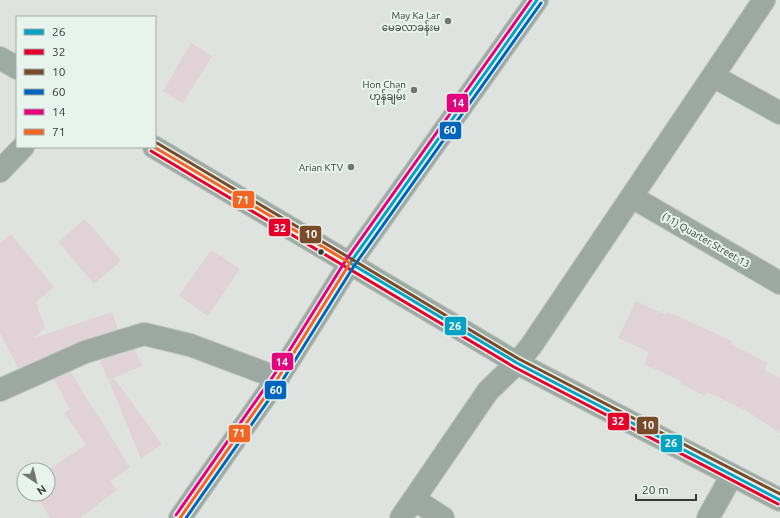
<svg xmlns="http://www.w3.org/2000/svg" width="780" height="518" viewBox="0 0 780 518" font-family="Ubuntu,'Noto Sans Myanmar',sans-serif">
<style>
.building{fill:#e0d2d6}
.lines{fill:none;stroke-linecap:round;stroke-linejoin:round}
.minor-casing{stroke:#bdc0be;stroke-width:24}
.major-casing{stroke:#bdc0be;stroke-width:24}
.minor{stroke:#9da8a3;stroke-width:22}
.major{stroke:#9eaaa4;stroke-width:22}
.bus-1-casing{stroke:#e8f3ed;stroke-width:6}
.bus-2-casing{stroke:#e8f3ed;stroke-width:6}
.bus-3-casing{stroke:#e8f3ed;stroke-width:6}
.bus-4-casing{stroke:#e8f3ed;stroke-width:6}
.bus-5-casing{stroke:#e8f3ed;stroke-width:6}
.bus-6-casing{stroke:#e8f3ed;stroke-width:6}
.bus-1{stroke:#03a3c6;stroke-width:3}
.bus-2{stroke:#e4002b;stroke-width:3}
.bus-3{stroke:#7a4b2a;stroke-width:3}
.bus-4{stroke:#0065bd;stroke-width:3}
.bus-5{stroke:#e5007d;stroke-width:3}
.bus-6{stroke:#f26522;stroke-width:3}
.poi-dot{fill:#717573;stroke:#e8f3ed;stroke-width:1.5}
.bus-dot{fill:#363a38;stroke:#e8f3ed;stroke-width:1.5}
.labels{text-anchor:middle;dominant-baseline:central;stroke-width:4;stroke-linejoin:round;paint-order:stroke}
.poi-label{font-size:10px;fill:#363a38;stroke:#e8f3ed;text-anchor:end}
.street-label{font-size:10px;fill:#363a38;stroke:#e8f3ed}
.line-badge{stroke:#e8f3ed;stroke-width:1.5}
.badge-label{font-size:11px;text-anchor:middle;font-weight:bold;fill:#fff}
</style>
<rect width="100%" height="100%" fill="#dee3e0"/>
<path class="building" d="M191 43 212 56 183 103 163 91Z
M85 219 121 261 94 284 58 242Z
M11 234 54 287 36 302 45 328 34 338 112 312 118 329 80 341 18 368 0 333V243Z
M211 250 240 269 208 316 179 296Z
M636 301 666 315 668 312 706 329 732 341 731 344 768 363 764 370 780 378V433L745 410 707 392 705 396 680 383 681 381 644 364 649 352 618 338Z
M135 350 142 366 108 380 100 360Z
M71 372 83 392H82L100 419 130 467 110 481 117 490 80 518H50L35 494H48V482L53 477 48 470 86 445 64 413 70 409 54 379Z
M114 378 162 444 141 459 109 381Z"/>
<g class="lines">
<defs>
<path id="minor" d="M713 76 780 113
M0 171 23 147
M632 197 780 283
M0 390 85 352 144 334 190 345 278 378
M414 499 443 518
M401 518 488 391 517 363 531 346 764 0
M708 518 732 475"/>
<path id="major" d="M0 58 17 68
M154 147 517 363 780 500
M180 518 278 378 350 263 537 0"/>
</defs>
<use href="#minor" class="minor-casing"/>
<use href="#major" class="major-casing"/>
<use href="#minor" class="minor"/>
<use href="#major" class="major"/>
<defs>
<path id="bus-1" d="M350 263 517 363 780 500
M350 263 537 0"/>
<path id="bus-2" d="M151 151 514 367 778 504"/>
<path id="bus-3" d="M157 143 519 359 780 494"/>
<path id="bus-4" d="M186 518 282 381 354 266 541 3"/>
<path id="bus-5" d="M176 515 274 375 346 260 531 0"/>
<path id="bus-6" d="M154 147 350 263 278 378 180 518"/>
</defs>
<use href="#bus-1" class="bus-1-casing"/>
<use href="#bus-2" class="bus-2-casing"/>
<use href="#bus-3" class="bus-3-casing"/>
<use href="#bus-4" class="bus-4-casing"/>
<use href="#bus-5" class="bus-5-casing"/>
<use href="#bus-6" class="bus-6-casing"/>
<use href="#bus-1" class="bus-1"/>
<use href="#bus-2" class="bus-2"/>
<use href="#bus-3" class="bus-3"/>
<use href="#bus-4" class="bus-4"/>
<use href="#bus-5" class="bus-5"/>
<use href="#bus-6" class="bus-6"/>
</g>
<g class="poi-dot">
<circle cx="448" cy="21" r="4"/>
<circle cx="414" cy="90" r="4"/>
<circle cx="351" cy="167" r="4"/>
</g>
<circle class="bus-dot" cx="321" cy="252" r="3.5"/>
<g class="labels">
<g class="poi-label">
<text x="440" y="15">May Ka Lar<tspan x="440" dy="12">မေခလာခန်းမ</tspan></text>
<text x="406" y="84">Hon Chan<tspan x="406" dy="12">ဟုန်ချမ်း</tspan></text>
<text x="343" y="167">Arian KTV</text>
</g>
<g class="street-label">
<text transform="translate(706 240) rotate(30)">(11) Quarter Street 13</text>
</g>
</g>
<g class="line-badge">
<rect x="446" y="93" width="23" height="20" rx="4" fill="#e5007d"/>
<rect x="439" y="121" width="23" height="19" rx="4" fill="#0065bd"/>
<rect x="232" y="190" width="23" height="19" rx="4" fill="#f26522"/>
<rect x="268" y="218" width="23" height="19" rx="4" fill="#e4002b"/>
<rect x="299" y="225" width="23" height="19" rx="4" fill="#7a4b2a"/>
<rect x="444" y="316" width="23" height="20" rx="4" fill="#03a3c6"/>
<rect x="271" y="352" width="23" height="19" rx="4" fill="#e5007d"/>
<rect x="264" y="380" width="23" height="20" rx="4" fill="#0065bd"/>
<rect x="607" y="412" width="23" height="19" rx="4" fill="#e4002b"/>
<rect x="636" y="416" width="23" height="19" rx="4" fill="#7a4b2a"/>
<rect x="228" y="424" width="23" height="19" rx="4" fill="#f26522"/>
<rect x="660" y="434" width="23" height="19" rx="4" fill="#03a3c6"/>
</g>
<g class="badge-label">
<text x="458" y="107">14</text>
<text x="450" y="134">60</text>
<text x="243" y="204">71</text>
<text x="280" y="232">32</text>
<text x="311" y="238">10</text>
<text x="455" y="330">26</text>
<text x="282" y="366">14</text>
<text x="276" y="394">60</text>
<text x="618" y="425">32</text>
<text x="648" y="429">10</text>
<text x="239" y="437">71</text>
<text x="671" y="447">26</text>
</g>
<rect x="16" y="16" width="140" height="132" fill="#e8f3ed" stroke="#a1a9a5"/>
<rect x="24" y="29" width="20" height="6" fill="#03a3c6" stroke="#a1a9a5"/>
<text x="52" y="36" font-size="12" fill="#363a38">26</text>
<rect x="24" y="49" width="20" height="6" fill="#e4002b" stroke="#a1a9a5"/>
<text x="52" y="56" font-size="12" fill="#363a38">32</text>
<rect x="24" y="69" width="20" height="6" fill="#7a4b2a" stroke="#a1a9a5"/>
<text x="52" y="76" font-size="12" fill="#363a38">10</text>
<rect x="24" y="89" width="20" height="6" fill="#0065bd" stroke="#a1a9a5"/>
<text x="52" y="96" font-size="12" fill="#363a38">60</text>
<rect x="24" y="109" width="20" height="6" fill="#e5007d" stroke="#a1a9a5"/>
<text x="52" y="116" font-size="12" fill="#363a38">14</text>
<rect x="24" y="129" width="20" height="6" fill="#f26522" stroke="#a1a9a5"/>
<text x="52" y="136" font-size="12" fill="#363a38">71</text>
<g transform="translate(36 482) rotate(145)"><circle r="19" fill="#e8f3ed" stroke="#a1a9a5"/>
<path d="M0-3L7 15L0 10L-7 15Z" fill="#717573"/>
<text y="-6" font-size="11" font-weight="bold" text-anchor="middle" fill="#363a38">N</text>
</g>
<path d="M636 494v6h60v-6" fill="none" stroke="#363a38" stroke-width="2"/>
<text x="642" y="494" font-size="12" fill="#363a38" stroke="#e8f3ed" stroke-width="3" paint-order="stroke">20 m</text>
</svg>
